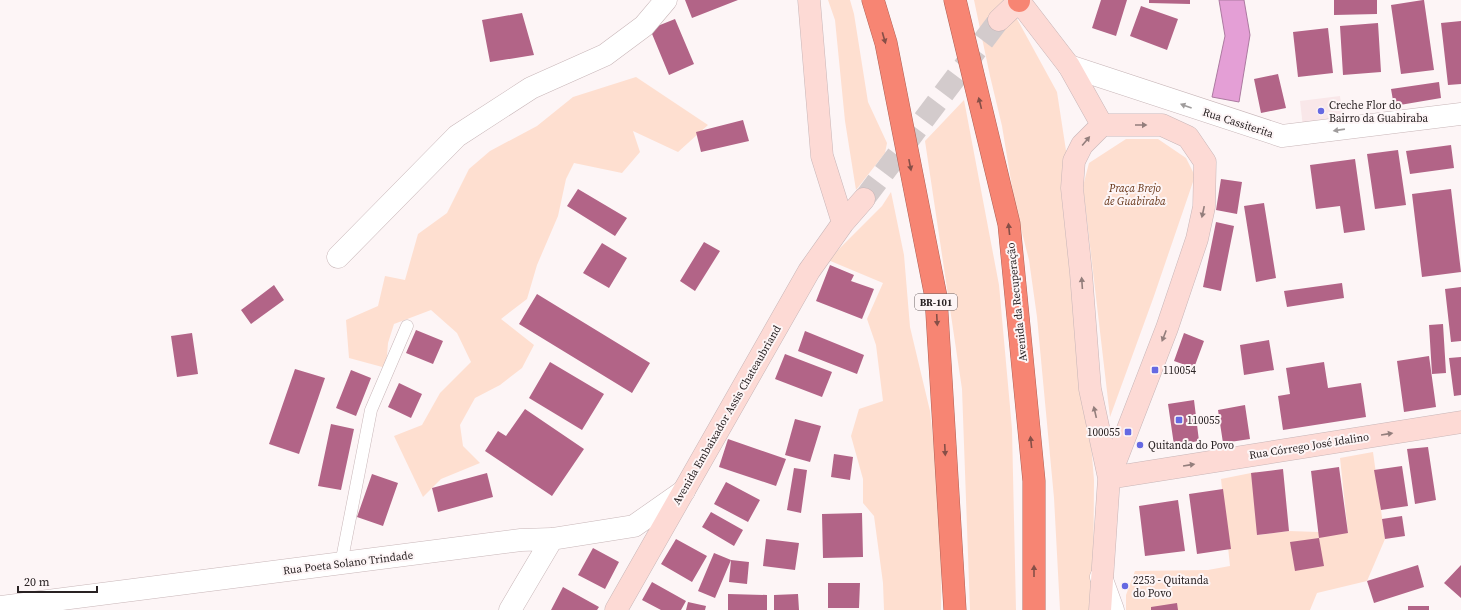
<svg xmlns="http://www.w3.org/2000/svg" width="1461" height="610" viewBox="0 0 1461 610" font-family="'Source Serif 4',serif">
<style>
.built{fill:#f9e7e9}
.green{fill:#fedfd0}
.water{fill:#e49fd6;stroke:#ac7aa0}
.building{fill:#b26487}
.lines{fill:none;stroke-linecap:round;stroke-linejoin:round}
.secondary-tunnel{stroke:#d3cbcc;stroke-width:22;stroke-dasharray:22 11;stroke-linecap:butt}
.lane-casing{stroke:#c8b6b8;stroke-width:13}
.street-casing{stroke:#c8b6b8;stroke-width:23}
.secondary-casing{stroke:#c8b6b8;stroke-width:23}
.highway-casing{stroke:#af6257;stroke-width:23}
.lane{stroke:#fff;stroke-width:12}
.street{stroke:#fff;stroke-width:22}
.secondary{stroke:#fddad5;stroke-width:22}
.highway{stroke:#f78573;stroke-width:22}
.oneway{fill:#864f47}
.oneway2{fill:#9f9c9c}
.oneway3{fill:#937e7c}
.poi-dot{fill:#6569e2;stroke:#fdf5f6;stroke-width:1.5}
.labels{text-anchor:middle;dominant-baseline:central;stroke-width:4;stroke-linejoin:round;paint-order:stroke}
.shield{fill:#fdf5f6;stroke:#696162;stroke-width:1}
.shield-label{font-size:10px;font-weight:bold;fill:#292223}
.poi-label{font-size:11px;fill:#292223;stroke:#fdf5f6;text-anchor:start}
.street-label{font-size:11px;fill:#292223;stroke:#fdf5f6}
.park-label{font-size:11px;font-style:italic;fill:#673517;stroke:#fdf5f6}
</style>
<rect width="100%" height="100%" fill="#fdf5f6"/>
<path class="built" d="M1340 96 1343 121 1303 127 1300 101Z"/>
<path class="green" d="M828 0H850L854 14 868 102 887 143 885 153 856 190 845 121 835 20Z
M974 0H1011L1010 6 1057 92 1069 170 1094 480 1093 610H1060L1054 498 1037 317 1029 260 1015 205 1002 126 990 76Z
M636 77 708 125 678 152 633 131 640 152 622 173 574 163 566 179 558 216 537 265 527 299 501 319 534 345 522 368 500 385 475 398 460 425 463 446 480 463 441 479 423 497 394 436 422 425 440 393 471 362 457 333 431 310 394 324 388 343 386 368 349 358 346 320 378 306 385 276 405 280 418 234 447 213 469 169 490 151 537 126 573 97Z
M964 100 999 285 1012 429 1016 610H970L962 389 925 141Z
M1126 139H1158L1186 158 1195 176 1154 296 1110 417 1083 186 1089 163Z
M891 192 904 255 910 327 930 411 942 521 941 610H884L883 583 874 516 863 503V479L851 436 859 409 883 401 876 345 867 319 883 283 828 260 882 206Z
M1373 452 1385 539 1367 581 1317 593 1310 610H1126V595L1135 571 1208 570 1230 566 1221 479 1256 472 1258 535 1289 531 1348 533 1340 458Z"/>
<path class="water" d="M1219 0H1244L1250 35 1239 102 1212 97 1225 36Z"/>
<path class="building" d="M685 0H738L692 18Z
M1101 0H1127L1116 36 1092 28Z
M1149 0H1190V4L1149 3Z
M1334 0H1377V14L1334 15Z
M1423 0H1424L1434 70 1401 74 1391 5Z
M1141 6 1178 19 1167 50 1130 36Z
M522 13 534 55 490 62 482 20Z
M675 19 694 64 669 75 650 29Z
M1461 21V84L1448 85 1441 23Z
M1378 23 1381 72 1343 75 1340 26Z
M1328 28 1333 73 1298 77 1293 32Z
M1278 74 1286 108 1261 113 1254 79Z
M1439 82 1441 98 1394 106 1391 89Z
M743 120 749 141 701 152 696 132Z
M1451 145 1454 168 1410 174 1406 151Z
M1398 150 1406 205 1375 209 1367 154Z
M1355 159 1365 230 1344 233 1340 206 1316 209 1310 165Z
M1221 179 1242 182 1237 214 1216 210Z
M578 189 627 218 615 236 567 206Z
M1451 189 1461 272 1422 277 1412 194Z
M1264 203 1276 278 1256 282 1244 206Z
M1216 222 1234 226 1221 291 1203 287Z
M704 242 720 251 695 291 680 281Z
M602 243 627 258 609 288 583 273Z
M830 265 854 275 851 281 874 289 862 319 816 301Z
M1342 283 1344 298 1287 307 1284 291Z
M274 285 284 300 251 324 241 310Z
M1461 287V341L1451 342 1445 289Z
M537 294 650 363 632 393 519 324Z
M1443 324 1446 373 1432 374 1429 325Z
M416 330 443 341 433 364 406 353Z
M805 331 864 355 857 374 798 351Z
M192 333 198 374 177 377 171 336Z
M1184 333 1204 341 1194 368 1174 361Z
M1269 340 1274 370 1244 375 1240 345Z
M785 354 832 372 822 397 775 379Z
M1429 356 1436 407 1404 412 1397 361Z
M1461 357V395L1454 396 1449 358Z
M550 362 604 394 582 430 529 398Z
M1324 362 1328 388 1361 383 1366 417 1283 430 1278 396 1290 394 1286 368Z
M295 369 325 378 299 454 269 444Z
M351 370 371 378 356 416 336 408Z
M399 383 422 394 411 418 388 407Z
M1194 400 1199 441 1174 445 1168 404Z
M1245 405 1250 439 1223 443 1218 410Z
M525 409 584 449 552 496 485 451 498 431 506 436Z
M795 419 821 426 810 462 785 455Z
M331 424 354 429 341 490 318 486Z
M728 439 786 459 776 486 719 467Z
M1428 447 1436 500 1415 504 1407 449Z
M834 454 853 457 850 480 831 477Z
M1402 466 1408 506 1381 510 1374 470Z
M1339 467 1348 533 1319 538 1324 566 1295 571 1290 542 1319 538 1311 471Z
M794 468 807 470 801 513 787 510Z
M1283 469 1289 531 1257 535 1251 473Z
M487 473 493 497 438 512 432 488Z
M372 474 398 483 383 526 357 517Z
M726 482 760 500 748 522 714 504Z
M1223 489 1231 549 1197 554 1189 494Z
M1178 500 1185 551 1145 556 1139 506Z
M711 512 743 530 734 546 702 527Z
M862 513 863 557 823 558 822 514Z
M1402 516 1405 536 1385 539 1382 519Z
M676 539 707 556 692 582 661 564Z
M766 539 799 543 795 570 763 566Z
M593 548 619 562 605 589 578 575Z
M714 553 731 560 715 598 698 591Z
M731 560 749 562 747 584 729 582Z
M1418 565 1424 587 1374 603 1367 581Z
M1461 565V598L1444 583Z
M652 582 686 601 681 610H661L642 600Z
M828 583H860L859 608H828Z
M563 587 599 607 597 610H551Z
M728 594 767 595V610H728Z
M798 594 799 610H774V595Z
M688 602 706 606 705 610H686Z
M1177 603 1178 610H1151V607Z
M1408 606H1429V610H1408Z"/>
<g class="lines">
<path class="secondary-tunnel" d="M864 199 999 20"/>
<defs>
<path id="lane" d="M341 564 371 410 407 326"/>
<path id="street" d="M1069 66 1282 136 1461 114
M338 257 457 136 531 88 605 55 644 26 666 0
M1101 577 1113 610
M0 607 521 540 552 539 634 526 684 491
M510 610 552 539"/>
<path id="secondary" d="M809 0 822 156 843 223
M999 20 1019 1 1069 66 1102 125
M1102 125 1082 145 1074 161 1072 188 1081 273 1090 389 1109 478
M1109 478 1461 422
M616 610 809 271 843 223 864 199
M1100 610 1109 478 1167 328 1197 239 1204 207 1205 162 1188 137 1162 125H1102"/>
<path id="highway" d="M873 0 886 43 936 297 955 610
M955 0 1009 224 1034 481V610
M1019 0V1"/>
</defs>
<use href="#lane" class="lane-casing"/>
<use href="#street" class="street-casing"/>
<use href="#secondary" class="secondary-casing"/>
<use href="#highway" class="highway-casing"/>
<use href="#lane" class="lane"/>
<use href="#street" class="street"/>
<use href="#secondary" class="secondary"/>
<use href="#highway" class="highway"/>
</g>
<defs><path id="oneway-solid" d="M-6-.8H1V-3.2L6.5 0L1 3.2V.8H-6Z"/></defs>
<g class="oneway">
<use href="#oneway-solid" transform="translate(884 38) rotate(74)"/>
<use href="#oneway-solid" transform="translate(980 103) rotate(-104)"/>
<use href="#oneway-solid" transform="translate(910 165) rotate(79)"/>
<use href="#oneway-solid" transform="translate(1009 229) rotate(-96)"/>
<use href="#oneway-solid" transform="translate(937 320) rotate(87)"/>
<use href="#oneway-solid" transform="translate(1031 442) rotate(-96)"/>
<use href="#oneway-solid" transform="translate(945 450) rotate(87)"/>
<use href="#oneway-solid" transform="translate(1034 571) rotate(-90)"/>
</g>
<g class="oneway2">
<use href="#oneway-solid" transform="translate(1186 106) rotate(-160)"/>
<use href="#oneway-solid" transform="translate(1339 130) rotate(172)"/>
</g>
<g class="oneway3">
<use href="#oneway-solid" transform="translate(1141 125)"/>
<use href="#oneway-solid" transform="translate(1086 141) rotate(-50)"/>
<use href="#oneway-solid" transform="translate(1203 212) rotate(102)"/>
<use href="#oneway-solid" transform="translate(1082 283) rotate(-94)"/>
<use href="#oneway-solid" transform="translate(1164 336) rotate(111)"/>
<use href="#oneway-solid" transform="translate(1095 412) rotate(-103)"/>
<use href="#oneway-solid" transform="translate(1387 434) rotate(-9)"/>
<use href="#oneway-solid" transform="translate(1189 465) rotate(-9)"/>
</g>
<g class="poi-dot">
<circle cx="1321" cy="111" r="4"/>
<rect x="1151" y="366" width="8" height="8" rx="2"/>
<rect x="1175" y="416" width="8" height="8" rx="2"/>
<rect x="1124" y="428" width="8" height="8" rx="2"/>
<circle cx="1140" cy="445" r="4"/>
<circle cx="1125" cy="586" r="4"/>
</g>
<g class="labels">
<rect class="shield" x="915" y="294" width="42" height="16" rx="3"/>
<g class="shield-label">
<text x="936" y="302">BR-101</text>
</g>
<g class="poi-label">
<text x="1329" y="105">Creche Flor do<tspan x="1329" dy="13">Bairro da Guabiraba</tspan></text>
<text x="1163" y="370">110054</text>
<text x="1187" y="420">110055</text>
<text x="1120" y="432" text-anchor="end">100055</text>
<text x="1148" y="445">Quitanda do Povo</text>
<text x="1133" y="580">2253 - Quitanda<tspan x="1133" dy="13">do Povo</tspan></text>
</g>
<g class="street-label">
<text transform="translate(1238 123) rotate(18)">Rua Cassiterita</text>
<text transform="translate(1017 302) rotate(-96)">Avenida da Recuperação</text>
<text transform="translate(727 415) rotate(-60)">Avenida Embaixador Assis Chateaubriand</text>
<text transform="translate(1309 446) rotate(-9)">Rua Córrego José Idalino</text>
<text transform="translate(348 563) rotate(-7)">Rua Poeta Solano Trindade</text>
</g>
<g class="park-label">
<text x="1135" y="188">Praça Brejo<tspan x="1135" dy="13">de Guabiraba</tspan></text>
</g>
</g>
<path d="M18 586v6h79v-6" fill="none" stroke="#292223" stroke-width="2"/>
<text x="24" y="586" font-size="12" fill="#292223" stroke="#fdf5f6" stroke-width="3" paint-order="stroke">20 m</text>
</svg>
